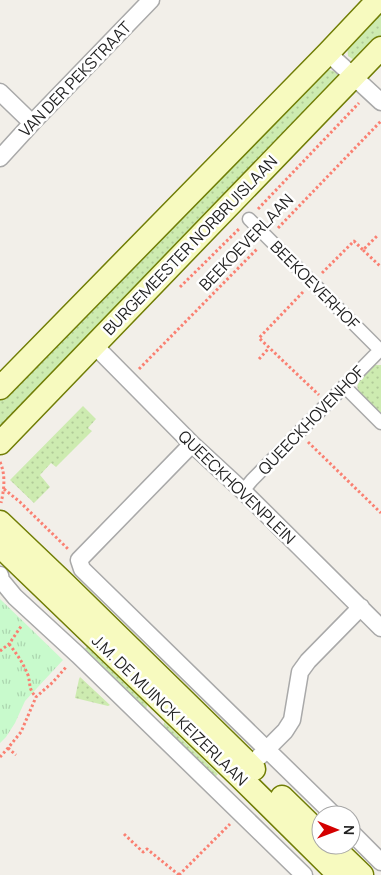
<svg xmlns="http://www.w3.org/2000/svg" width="381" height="875" viewBox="0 0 381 875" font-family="Manrope,sans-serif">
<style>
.grass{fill:url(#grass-dots)}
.park{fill:url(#park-tufts)}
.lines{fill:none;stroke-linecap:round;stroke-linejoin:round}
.pedestrian-casing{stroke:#a9a9a9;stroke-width:15}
.minor-casing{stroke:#a9a9a9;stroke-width:19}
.secondary-casing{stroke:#707d05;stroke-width:25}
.path{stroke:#fa8072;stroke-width:3;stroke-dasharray:2.5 2.5;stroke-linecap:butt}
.pedestrian{stroke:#fff;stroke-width:12}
.minor{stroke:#fff;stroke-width:16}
.secondary{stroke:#f7fabf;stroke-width:22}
.labels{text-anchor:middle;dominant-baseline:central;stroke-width:5;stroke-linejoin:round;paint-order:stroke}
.street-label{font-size:16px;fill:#222;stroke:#fff}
</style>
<defs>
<pattern id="grass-dots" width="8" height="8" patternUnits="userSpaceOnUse" patternTransform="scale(1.25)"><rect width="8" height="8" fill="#cdebb0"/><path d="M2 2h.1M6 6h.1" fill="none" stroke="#b0c997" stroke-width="1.8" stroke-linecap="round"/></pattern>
<pattern id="park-tufts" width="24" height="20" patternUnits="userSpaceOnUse" patternTransform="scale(1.25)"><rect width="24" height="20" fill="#c8facc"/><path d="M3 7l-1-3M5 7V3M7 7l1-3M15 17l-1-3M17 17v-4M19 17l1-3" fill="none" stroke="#acd6af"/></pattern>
</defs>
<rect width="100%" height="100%" fill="#f2efe9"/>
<path class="grass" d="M381 8V40L363 58 354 60 348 56 347 45Z
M327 70C334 70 337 72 340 79L0 429V399Z
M375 365H381V417C372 408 350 393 360 378 363 373 370 369 375 365Z
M83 406 96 419 88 428 92 431 56 467 51 463 40 475 50 487 34 503 10 480Z
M87 647 147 705 145 713 81 652Z
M80 677 110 705 108 706 75 698 79 679Z
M164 722 218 774 212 780 163 731Z"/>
<path class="park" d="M0 599 63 660 25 701 15 723 6 737 0 743Z"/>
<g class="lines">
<defs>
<path id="pedestrian" d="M249 219 381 351
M344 386 381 423
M243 491 252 480 380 350"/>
<path id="minor" d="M328 53 381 102
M0 92 32 123
M0 158 32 123 151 0
M94 345 192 444 243 491 381 628
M192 444 79 560 82 569 334 815
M0 575 1 580 15 597 78 655 304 875
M259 757 285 731 292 720 300 672 308 661 361 607
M351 832 381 862"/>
<path id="secondary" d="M0 388 328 53 378 0
M0 443 381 48
M0 522 65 584 254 769
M0 546 240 777 339 875
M282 797 321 835
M331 845 362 875"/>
</defs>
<use href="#pedestrian" class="pedestrian-casing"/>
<use href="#minor" class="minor-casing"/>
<use href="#secondary" class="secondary-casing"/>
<path class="path" d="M258 209 359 103
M278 228 381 121
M363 250 381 267
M322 273 354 241 363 250 378 235
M180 287 240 228
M303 292 259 338 319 395
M259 359 269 348
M139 369 258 248
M308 442 381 513
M0 462C6 475 4 490 1 503
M4 489 20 502 68 549
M9 644C17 654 23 663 28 675 31 686 28 688 36 697
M0 651 9 644 22 625
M8 748 16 755
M0 757 8 748 21 732 36 697 53 682 67 666
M124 834 143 852 147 849 179 875
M179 875 230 824"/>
<use href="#pedestrian" class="pedestrian"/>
<use href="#minor" class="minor"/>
<use href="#secondary" class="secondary"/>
</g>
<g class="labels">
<g class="street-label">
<text transform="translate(75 79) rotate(-46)">VAN DER PEKSTRAAT</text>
<text transform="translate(246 242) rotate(-46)">BEEKOEVERLAAN</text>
<text transform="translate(190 245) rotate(-46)">BURGEMEESTER NORBRUISLAAN</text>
<text transform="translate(315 285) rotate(45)">BEEKOEVERHOF</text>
<text transform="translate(311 420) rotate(-46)">QUEECKHOVENHOF</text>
<text transform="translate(237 487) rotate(44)">QUEECKHOVENPLEIN</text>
<text transform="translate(170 710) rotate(44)">J.M. DE MUINCK KEIZERLAAN</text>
</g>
</g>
<g transform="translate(336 830) rotate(91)"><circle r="24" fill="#ffffff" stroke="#a7a7a7"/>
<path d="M0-4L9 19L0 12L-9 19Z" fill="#d40000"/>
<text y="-8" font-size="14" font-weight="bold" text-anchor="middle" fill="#222222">N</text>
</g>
</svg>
